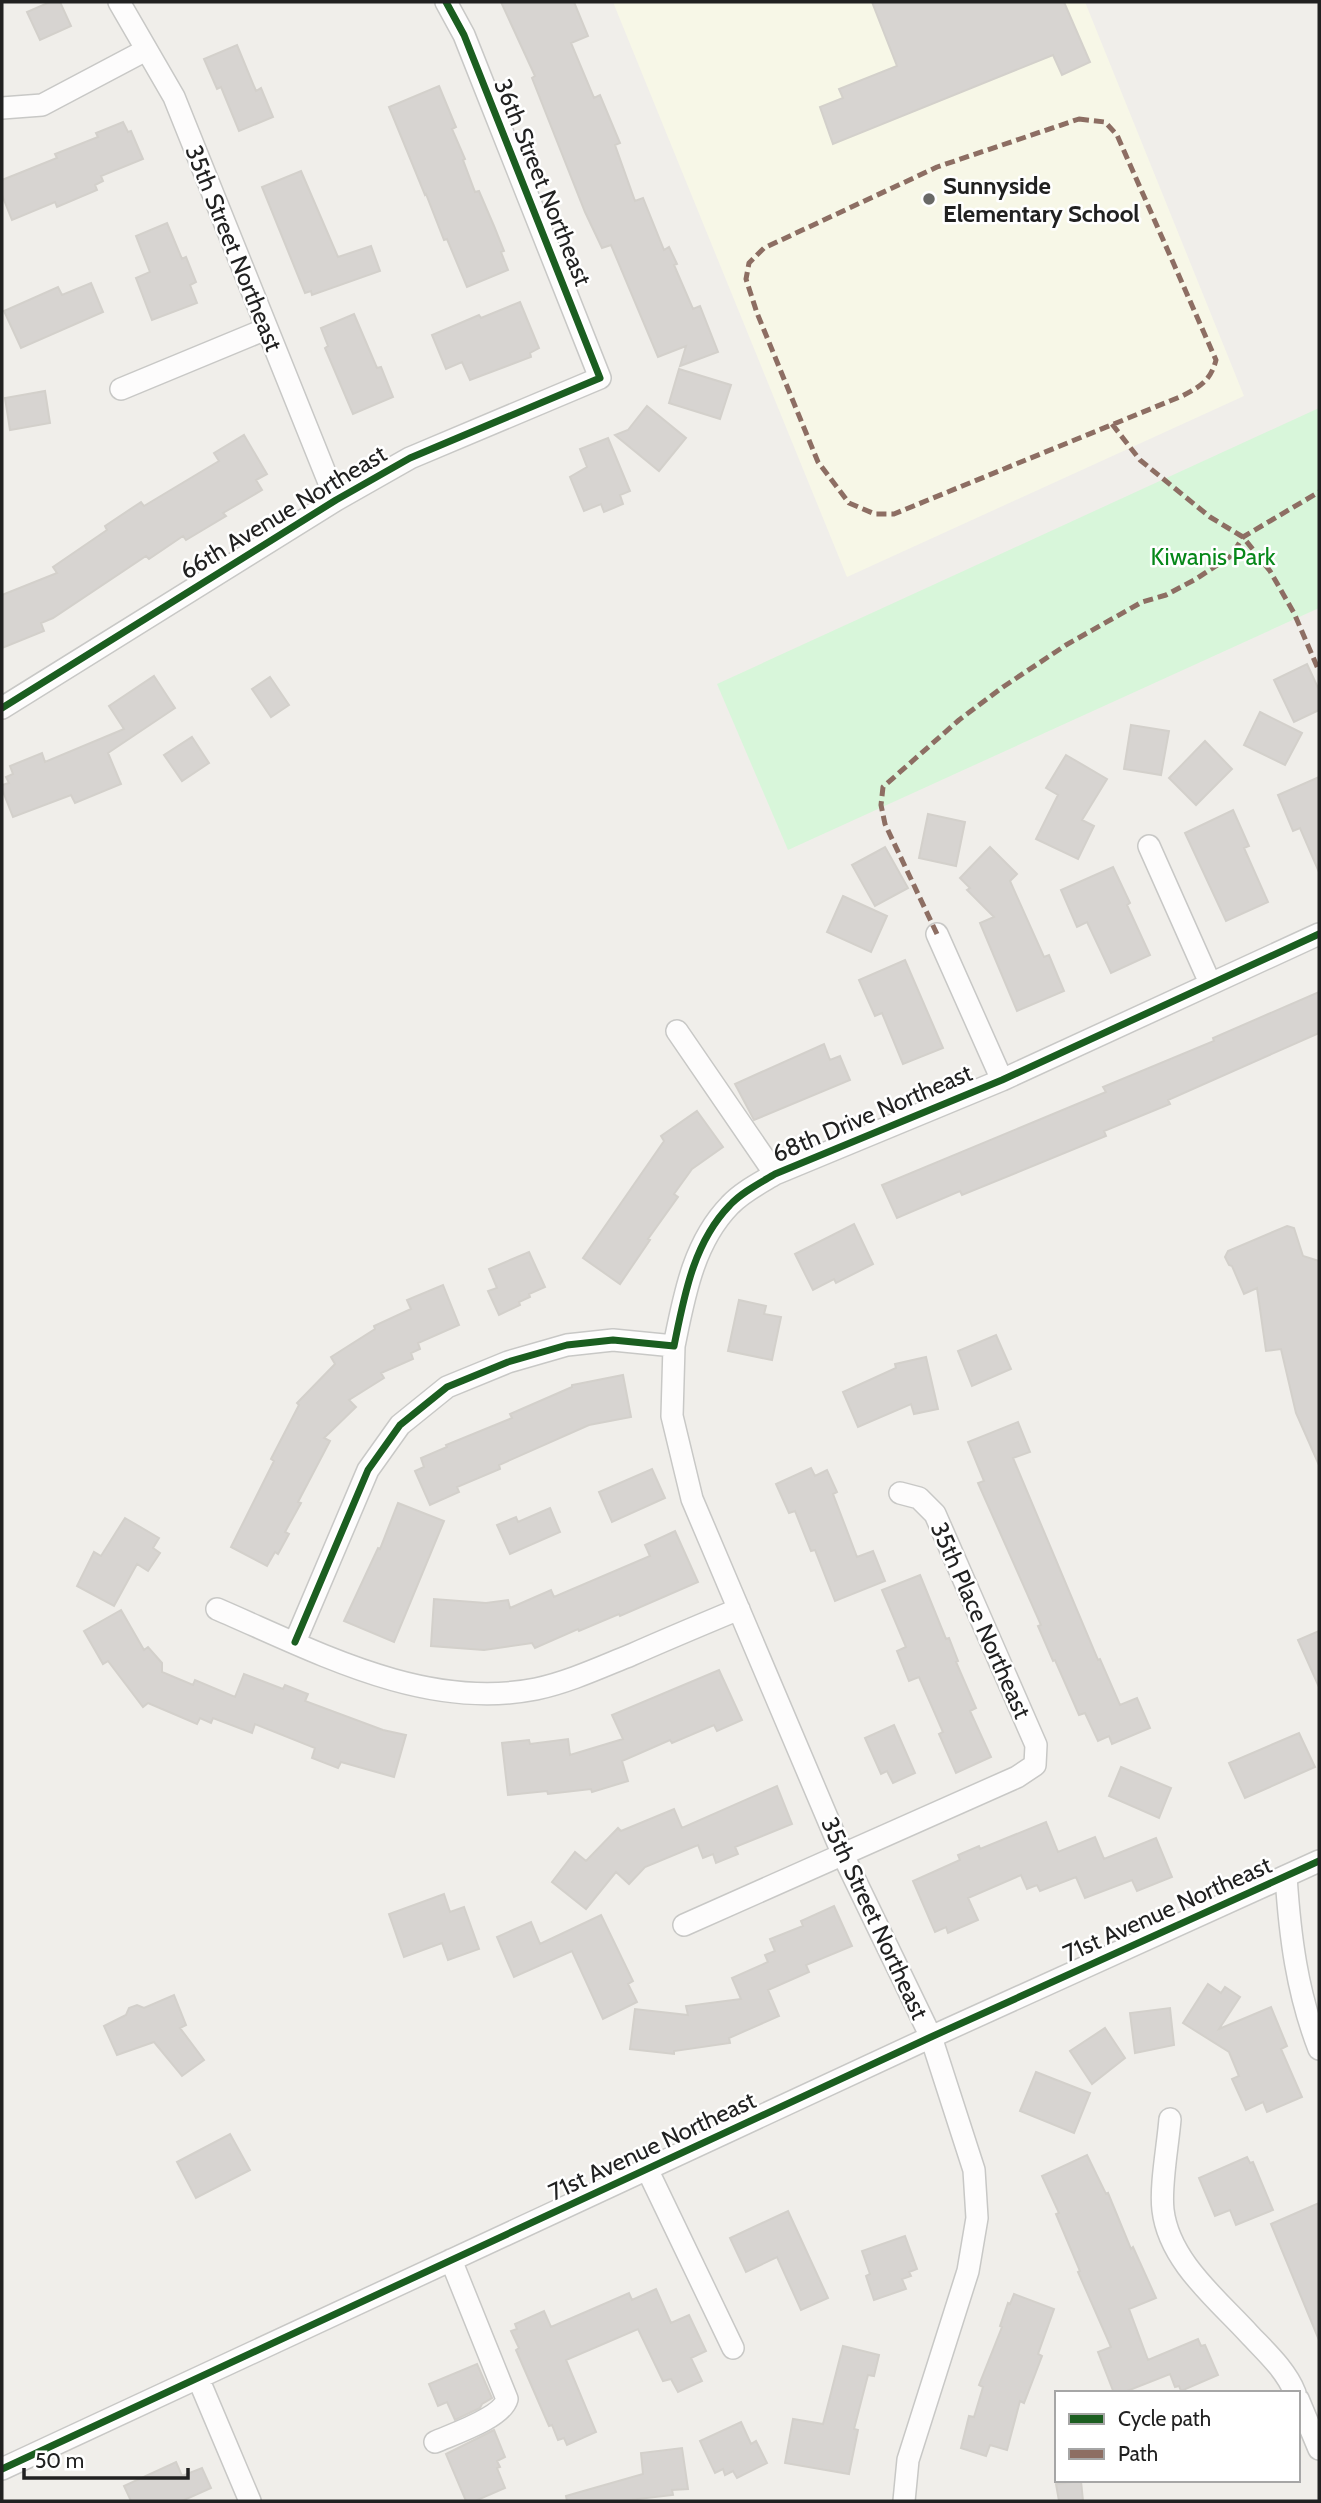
<svg xmlns="http://www.w3.org/2000/svg" width="1321" height="2503" viewBox="0 0 1321 2503" font-family="Cabin,sans-serif">
<style>
.education{fill:#f7f7e7}
.park{fill:#d8f6da}
.building{fill:#d7d4d1;stroke:#d3d0cb;stroke-width:2}
.lines{fill:none;stroke-linecap:round;stroke-linejoin:round}
.minor-casing{stroke:#c8c8c6;stroke-width:24}
.minor{stroke:#fdfcfc;stroke-width:21}
.quiet{stroke:#8d6e63;stroke-width:5;stroke-dasharray:10 5;stroke-linecap:butt}
.cycleway-casing{stroke:#fff;stroke-width:11}
.cycleway{stroke:#1b5e20;stroke-width:7}
.poi-dot{fill:#696967;stroke:#fff;stroke-width:2.5}
.labels{text-anchor:middle;dominant-baseline:central;stroke-width:5;stroke-linejoin:round;paint-order:stroke}
.street-label{font-size:24px;fill:#212121;stroke:#fff}
.poi-label{font-size:24px;font-weight:bold;fill:#212121;stroke:#fff;text-anchor:start}
.park-label{font-size:24px;fill:#068819;stroke:#fff}
</style>
<rect width="100%" height="100%" fill="#f0eeea"/>
<path class="education" d="M613 2H1085L1244 396 847 577Z"/>
<path class="park" d="M1319 408V608L788 850 717 684Z"/>
<path class="building" d="M50 2H60L71 26 40 40 27 12Z
M501 2H574L588 36 571 43 594 98 600 95 620 143 615 145 635 201 643 198 664 250 669 247 677 264 674 265 693 309 700 306 718 352 680 366 686 346 658 357 611 245 602 248 585 212 532 78 535 76Z
M872 2H1064L1090 62 1062 75 1053 55 833 144 820 107 843 98 839 89 897 66Z
M237 45 256 91 261 88 273 117 239 131 221 87 217 89 204 59Z
M439 86 456 127 452 129 465 159 463 160 475 192 479 191 494 226 504 251 501 252 508 270 467 287 447 239 444 240 426 194 425 195 389 107Z
M123 122 128 132 131 131 143 159 101 176 103 181 95 185 97 190 57 207 55 202 12 220 2 195V180L57 158 55 154 98 137 96 133Z
M301 171 338 257 371 246 380 271 312 295 311 291 305 293 262 187Z
M167 223 182 259 186 257 196 282 190 285 197 303 152 320 136 278 150 272 136 236Z
M91 283 103 312 21 348 4 311 58 287 62 295Z
M520 302 539 348 530 353 531 357 470 380 462 362 446 369 432 335 479 315 481 318Z
M354 314 377 368 381 367 393 397 353 414 325 348 328 346 321 328Z
M679 369 731 385 720 419 669 403Z
M45 391 50 423 10 430 5 398Z
M647 406 686 438 659 471 615 435 628 430Z
M244 435 267 474 256 480 262 490 223 513 226 516 186 540 183 536 149 559 146 556 53 618 41 623 44 631 2 648V595L57 573 53 567 107 530 105 526 141 502 144 506 219 461 214 453Z
M608 438 630 491 620 495 623 504 604 512 601 504 584 511 570 477 587 467 580 449Z
M1307 664 1319 690V710L1294 722 1274 680Z
M154 676 175 708 108 753 121 784 75 803 71 795 13 817 2 789V785L9 783 6 777 13 774 10 766 42 753 45 762 124 729 109 706Z
M270 677 289 705 271 717 252 689Z
M1260 712 1302 733 1285 765 1244 745Z
M1131 725 1169 731 1161 775 1124 769Z
M192 737 209 763 182 781 164 755Z
M1205 741 1232 769 1196 805 1169 778Z
M1066 755 1107 779 1082 820 1094 826 1078 859 1036 839 1058 795 1046 788Z
M1319 777V872L1300 828 1293 831 1278 795Z
M1233 810 1249 846 1244 848 1268 902 1226 921 1185 833Z
M928 814 965 822 956 866 919 858Z
M885 847 908 888 875 906 852 865Z
M990 847 1017 874 1010 881 1044 957 1049 955 1064 991 1017 1011 980 923 994 917 967 890 970 888 960 878Z
M1113 867 1130 903 1127 905 1150 955 1111 973 1087 922 1077 927 1061 890Z
M843 896 887 916 871 952 827 932Z
M905 960 943 1048 903 1064 882 1013 875 1016 859 980Z
M1319 992V1033L1168 1100 1170 1104 1104 1131 1106 1136 962 1195 960 1191 897 1218 882 1185 1106 1092 1103 1087 1214 1041 1213 1038Z
M824 1044 830 1060 840 1056 850 1080 754 1120 735 1084Z
M697 1111 723 1147 692 1169 674 1194 678 1197 648 1239 650 1240 620 1284 583 1258 664 1141 661 1136Z
M854 1224 873 1264 836 1283 834 1279 813 1290 795 1254Z
M1287 1226 1294 1228 1303 1256 1319 1261V1465L1296 1413 1281 1349 1266 1351 1257 1288 1244 1294 1232 1266 1229 1265 1225 1257 1228 1251Z
M529 1252 545 1287 529 1294 530 1297 519 1302 520 1305 499 1315 488 1291 497 1288 489 1269Z
M443 1285 459 1325 418 1343 420 1349 411 1353 413 1359 381 1373 384 1378 349 1400 356 1407 324 1438 330 1441 298 1502 301 1503 285 1532 289 1534 278 1554 275 1552 267 1566 231 1547 274 1461 271 1459 299 1405 297 1403 335 1364 331 1357 375 1329 374 1326 411 1309 407 1300Z
M739 1300 766 1306 764 1314 781 1317 772 1360 728 1351Z
M996 1335 1011 1369 972 1386 958 1351Z
M926 1357 938 1409 914 1414 911 1404 858 1427 843 1392 896 1368 895 1364Z
M623 1375 631 1417 589 1425 499 1465 500 1469 457 1487 459 1492 430 1505 415 1471 424 1467 421 1458 447 1447 446 1445 512 1418 510 1414 572 1387V1385Z
M1018 1422 1030 1452 1013 1458 1098 1660 1100 1659 1120 1705 1137 1698 1150 1728 1112 1744 1109 1736 1098 1741 1085 1713 1079 1715 1055 1660 1053 1661 1038 1626 1041 1625 978 1483 984 1481 968 1442Z
M811 1468 815 1476 827 1470 837 1492 833 1494 857 1557 873 1551 885 1581 835 1601 815 1550 811 1551 795 1511 789 1513 776 1484Z
M652 1469 665 1498 612 1522 599 1492Z
M398 1503 444 1521 394 1642 344 1621 378 1548 380 1549Z
M550 1508 560 1532 510 1554 497 1525 516 1517 518 1522Z
M125 1518 159 1538 153 1548 160 1553 148 1571 137 1564 114 1606 77 1586 94 1552 101 1556Z
M675 1531 698 1582 620 1616 619 1614 579 1631 578 1629 535 1648 532 1643 484 1650 431 1646 434 1599 486 1603 508 1600 510 1608 551 1590 554 1597 650 1556 645 1545Z
M920 1575 946 1639 949 1638 958 1661 956 1662 976 1708 970 1711 991 1757 956 1773 939 1734 943 1732 919 1677 909 1681 897 1651 906 1647 882 1590Z
M121 1610 144 1650 148 1647 162 1663V1672L193 1685 195 1680 235 1697 244 1674 283 1689 285 1685 308 1694 305 1701 383 1730 406 1735 394 1777 341 1762 338 1768 312 1758 315 1748 255 1724 252 1733 213 1718 211 1723 200 1718 197 1724 148 1703 143 1707 108 1661 103 1664 84 1631Z
M1319 1631V1687L1298 1640Z
M719 1670 742 1720 717 1731 714 1725 672 1743 670 1740 622 1761 628 1781 592 1792 591 1789 548 1794 547 1791 508 1795 502 1743 529 1740 530 1744 568 1739 570 1755 623 1739 612 1715Z
M894 1725 915 1773 893 1783 887 1771 881 1774 865 1738Z
M1299 1733 1315 1767 1245 1798 1229 1763Z
M1121 1767 1171 1788 1159 1818 1109 1796Z
M777 1786 792 1824 735 1847 738 1854 716 1863 713 1854 703 1858 698 1845 645 1867 629 1884 616 1872 586 1909 552 1882 575 1852 586 1861 618 1828 621 1831 674 1809 682 1828Z
M1046 1822 1058 1852 1095 1837 1104 1859 1156 1838 1172 1877 1137 1891 1132 1880 1085 1898 1076 1877 1040 1891 1037 1885 1027 1889 1021 1875 968 1898 978 1920 948 1933 946 1927 935 1932 913 1881 960 1860 958 1855 979 1846 980 1849Z
M444 1894 450 1912 464 1907 479 1949 448 1960 442 1943 404 1957 389 1914Z
M834 1906 852 1946 806 1965 809 1972 768 1990 779 2016 729 2038 730 2043 674 2051V2054L630 2049 635 2009 688 2015 686 2006 741 1999 732 1978 768 1962 765 1955 775 1951 770 1939 803 1926 801 1921Z
M601 1915 633 1981 628 1984 637 2002 603 2019 572 1951 514 1977 497 1937 531 1922 540 1944Z
M1208 1984 1221 1993 1225 1987 1240 1997 1219 2029 1271 2007 1287 2046 1281 2049 1302 2097 1267 2112 1263 2102 1246 2110 1232 2079 1239 2076 1229 2052 1183 2023Z
M174 1995 186 2025 180 2028 204 2060 182 2076 154 2042 117 2055 104 2026 126 2015 129 2008 137 2005 144 2008Z
M1170 2008 1174 2045 1135 2053 1130 2013Z
M1105 2028 1125 2058 1092 2084 1070 2051Z
M1036 2072 1090 2093 1074 2133 1020 2111Z
M230 2134 250 2170 196 2198 177 2162Z
M1087 2155 1106 2194 1108 2193 1131 2249 1133 2247 1156 2298 1129 2309 1148 2360 1198 2339 1201 2346 1205 2345 1218 2375 1181 2391 1179 2386 1175 2387 1170 2374 1122 2393H1114L1098 2352 1111 2347 1078 2272 1080 2271 1056 2214 1059 2213 1042 2176Z
M1247 2157 1250 2163 1253 2162 1273 2210 1236 2225 1230 2210 1215 2216 1199 2178Z
M1319 2203V2340L1271 2224Z
M788 2211 828 2298 801 2310 777 2257 746 2272 730 2238Z
M905 2236 917 2269 909 2272 911 2276 902 2279 906 2289 874 2300 866 2276 870 2274 862 2251Z
M656 2289 671 2323 689 2315 706 2351 691 2358 702 2381 678 2392 671 2379 663 2381 638 2329 566 2360 596 2432 567 2445 564 2438 558 2440 552 2425 549 2426 516 2350 519 2348 511 2331 517 2329 515 2324 544 2311 551 2327 629 2293 632 2300Z
M1014 2294 1054 2309 1038 2354 1042 2356 1024 2403 1020 2401 1007 2450 990 2445 986 2456 961 2448 969 2416 974 2417 983 2387 979 2385 1002 2327 1000 2326 1008 2303 1010 2304Z
M843 2346 879 2355 874 2376 868 2375 854 2429 858 2430 849 2474 785 2463 793 2419 823 2424Z
M477 2364 492 2398 482 2404 480 2408 455 2420 447 2402 438 2406 429 2384Z
M741 2422 751 2444 756 2441 767 2463 737 2478 733 2471 725 2475 723 2469 715 2473 700 2441Z
M494 2430 505 2457 497 2461 500 2467 497 2468 505 2488 475 2501H466L446 2454Z
M682 2448 688 2489 672 2490 673 2495 621 2501H567L566 2496 643 2474 641 2453Z
M176 2462 182 2476 202 2468 211 2488 182 2501H131L124 2486Z
M1081 2481 1083 2501H1059L1056 2484Z"/>
<g class="lines">
<defs>
<path id="minor" d="M119 2 174 97 336 500
M2 108 42 105 146 50
M121 389 266 329
M2 708 336 500 410 458 600 378 464 35 446 2
M1149 846 1210 983
M937 934 1002 1080
M677 1031 775 1174
M674 1346 672 1416 692 1499 843 1855 931 2037 974 2170 977 2218 968 2271 908 2460 904 2501
M217 1609C317 1652 425 1711 536 1689 569 1682 601 1667 631 1655 667 1639 703 1624 739 1609
M295 1642 368 1470 400 1425 447 1387 508 1362 567 1345 613 1340 674 1346C684 1297 693 1243 730 1205 742 1192 760 1183 775 1174L1002 1080 1319 934
M1286 1876C1290 1937 1297 1992 1319 2049
M684 1925 1017 1777 1035 1765 1036 1745 935 1514 919 1498 900 1493
M1170 2119C1168 2145 1160 2186 1163 2210 1169 2261 1217 2299 1249 2334 1266 2352 1286 2370 1295 2393
M647 2169 733 2348
M198 2378 250 2501
M1298 2399 1319 2449
M435 2442C453 2434 502 2418 507 2399L451 2260
M2 2469 931 2037 1319 1861"/>
</defs>
<use href="#minor" class="minor-casing"/>
<use href="#minor" class="minor"/>
<path class="quiet" d="M1079 119 1105 122 1117 135 1216 360C1211 380 1200 387 1182 396L894 514H875L849 503 818 462 757 313 746 279 749 263 764 248 937 167Z
M1112 424 1140 460 1210 517 1243 537 1270 571 1294 613 1319 671
M937 934 885 824 881 805 883 787 959 720 1003 687 1066 645 1142 602 1166 595 1196 579 1231 556 1243 537 1319 492"/>
<defs>
<path id="cycleway" d="M2 708 336 500 410 458 600 378 464 35 446 2
M295 1642 368 1470 400 1425 447 1387 508 1362 567 1345 613 1340 674 1346C684 1297 693 1243 730 1205 742 1192 760 1183 775 1174L1002 1080 1319 934
M2 2469 931 2037 1319 1861"/>
</defs>
<use href="#cycleway" class="cycleway-casing"/>
<use href="#cycleway" class="cycleway"/>
</g>
<circle class="poi-dot" cx="929" cy="199" r="7"/>
<g class="labels">
<g class="street-label">
<text transform="translate(543 182) rotate(68)">36th Street Northeast</text>
<text transform="translate(234 248) rotate(68)">35th Street Northeast</text>
<text transform="translate(283 512) rotate(-31)">66th Avenue Northeast</text>
<text transform="translate(872 1113) rotate(-23)">68th Drive Northeast</text>
<text transform="translate(981 1620) rotate(66)">35th Place Northeast</text>
<text transform="translate(1167 1909) rotate(-24)">71st Avenue Northeast</text>
<text transform="translate(875 1918) rotate(65)">35th Street Northeast</text>
<text transform="translate(652 2146) rotate(-25)">71st Avenue Northeast</text>
</g>
<g class="poi-label">
<text x="943" y="185">Sunnyside<tspan x="943" dy="28">Elementary School</tspan></text>
</g>
<g class="park-label">
<text x="1213" y="556">Kiwanis Park</text>
</g>
</g>
<rect width="1321" height="2503" fill="none" stroke="#212121" stroke-width="7"/>
<rect x="1055" y="2391" width="245" height="91" fill="#ffffff" stroke="#a6a6a6" stroke-width="2"/>
<rect x="1069" y="2414" width="35" height="10" fill="#1b5e20" stroke="#a6a6a6" stroke-width="2"/>
<text x="1118" y="2426" font-size="21" fill="#212121">Cycle path</text>
<rect x="1069" y="2449" width="35" height="10" fill="#8d6e63" stroke="#a6a6a6" stroke-width="2"/>
<text x="1118" y="2461" font-size="21" fill="#212121">Path</text>
<path d="M24 2468v10h164v-10" fill="none" stroke="#212121" stroke-width="3.5"/>
<text x="35" y="2468" font-size="21" fill="#212121" stroke="#ffffff" stroke-width="5" paint-order="stroke">50 m</text>
</svg>
